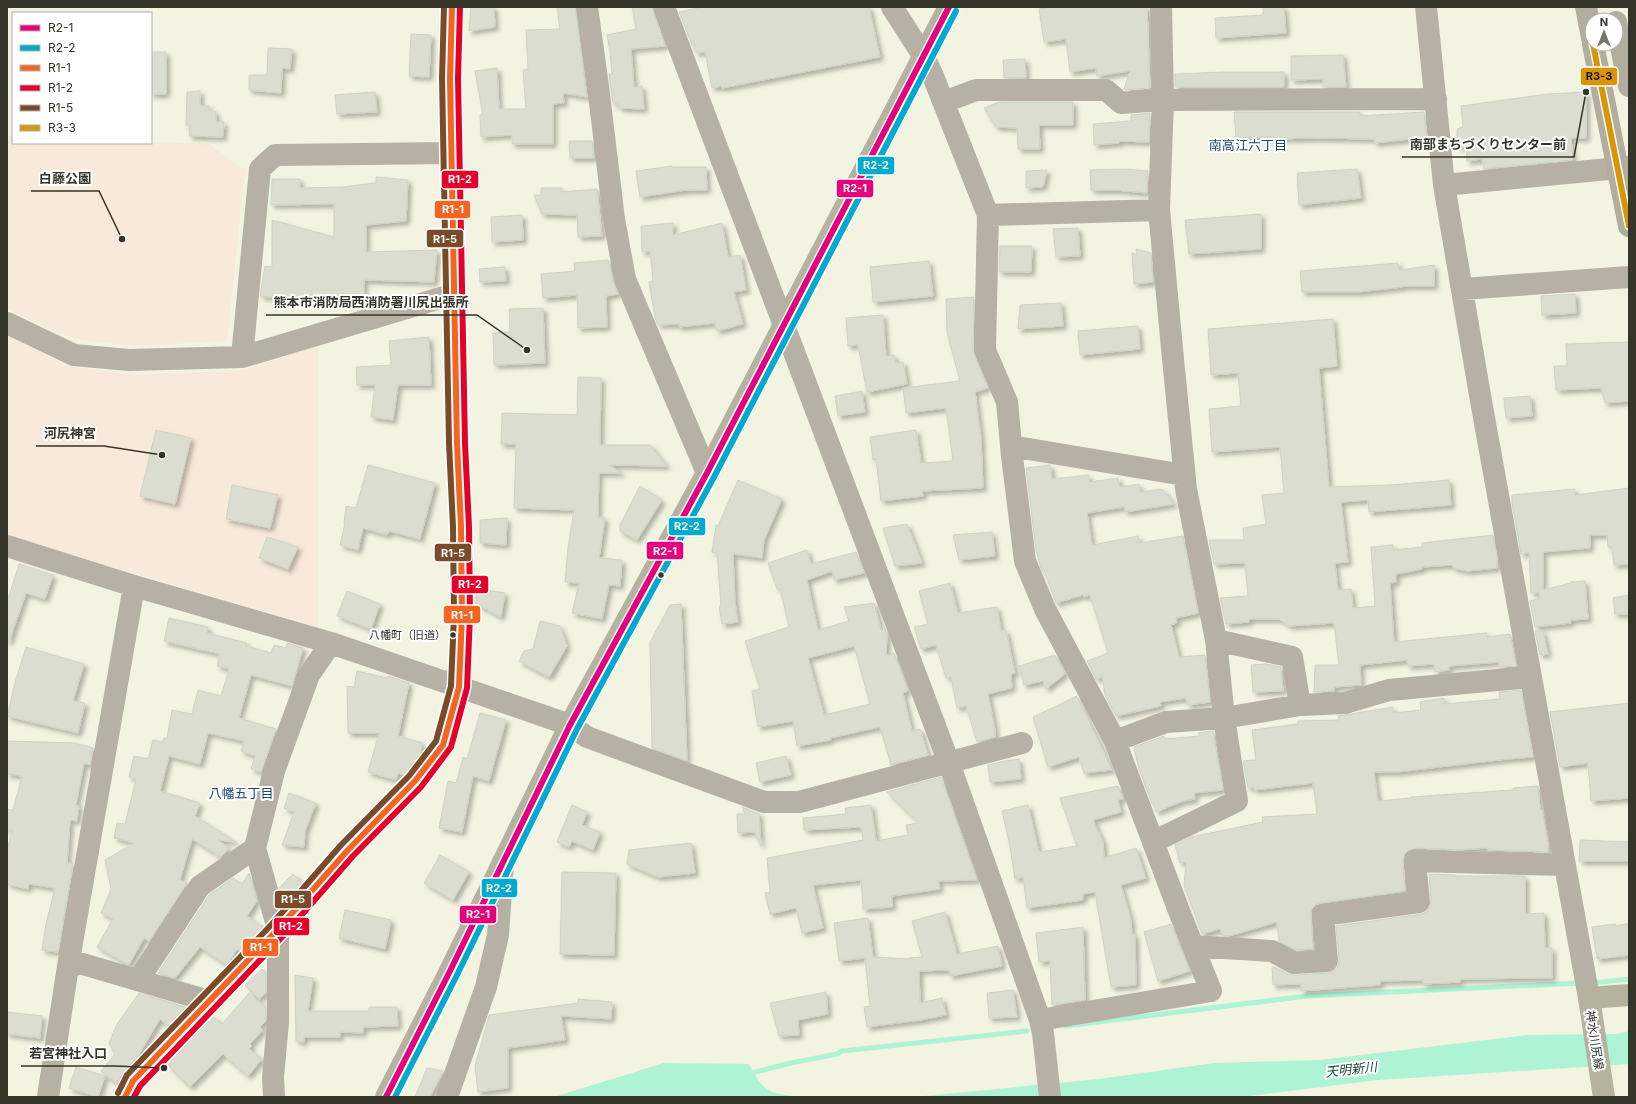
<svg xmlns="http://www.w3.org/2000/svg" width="1636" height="1104" viewBox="0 0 1636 1104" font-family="Inter,'Noto Sans JP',sans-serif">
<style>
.green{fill:#f7eada}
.water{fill:#adf3d4}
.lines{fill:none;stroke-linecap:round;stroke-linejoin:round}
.stream{stroke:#adf3d4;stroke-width:5}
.building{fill:#daddcf;stroke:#ced3c6;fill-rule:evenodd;filter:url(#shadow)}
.minor{stroke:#b6b1a4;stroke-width:22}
.major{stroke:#b6b2a0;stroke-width:22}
.highway{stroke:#b1ad9f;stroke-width:22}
.bus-1-casing{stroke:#fff;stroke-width:9}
.bus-2-casing{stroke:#fff;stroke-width:9}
.bus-3-casing{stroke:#fff;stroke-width:9}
.bus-4-casing{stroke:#fff;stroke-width:9}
.bus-5-casing{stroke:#fff;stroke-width:9}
.bus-6-casing{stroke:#fff;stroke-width:9}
.bus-1{stroke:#e5007d;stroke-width:6}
.bus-2{stroke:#00a9ce;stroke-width:6}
.bus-3{stroke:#f26522;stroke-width:6}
.bus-4{stroke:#e4002b;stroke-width:6}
.bus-5{stroke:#7a4b2a;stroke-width:6}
.bus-6{stroke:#da9506;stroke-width:6}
.bus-dot{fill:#353629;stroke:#fff;stroke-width:1.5}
.labels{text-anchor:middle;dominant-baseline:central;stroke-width:4;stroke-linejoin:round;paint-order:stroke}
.bus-label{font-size:11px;fill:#353629;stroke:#fff;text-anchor:end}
.street-label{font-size:12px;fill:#353629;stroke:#fff}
.neighbourhood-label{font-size:13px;fill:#1b4478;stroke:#fff}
.water-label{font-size:13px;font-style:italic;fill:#1b4738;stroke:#fff}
.leader{fill:none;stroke:#353629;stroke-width:1.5}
.callout-dot{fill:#353629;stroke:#fff;stroke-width:1.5}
.callout-label{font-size:13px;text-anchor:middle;font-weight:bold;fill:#353629;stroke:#fff;stroke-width:4;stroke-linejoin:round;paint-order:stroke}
.line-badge{stroke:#fff;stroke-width:1.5}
.badge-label{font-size:11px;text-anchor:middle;font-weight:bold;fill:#fff}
.pale-badge-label{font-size:11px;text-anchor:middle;font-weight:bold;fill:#111}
</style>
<defs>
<filter id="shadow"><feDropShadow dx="3.5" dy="3.5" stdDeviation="2" flood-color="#0004"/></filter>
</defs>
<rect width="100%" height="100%" fill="#f2f3e1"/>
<path class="green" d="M7 136H13V143L151 142 209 144 245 170 227 341 133 346 74 339 7 309Z
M7 336 69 366 136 375 245 370 318 344V627L7 536Z"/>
<path class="water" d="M1629 1031V1064L1378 1080 1241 1097H914L1099 1079 1215 1063 1319 1060 1528 1035 1617 1034Z
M664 1063 749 1064C765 1094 769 1093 801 1097H554Z"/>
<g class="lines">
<path class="stream" d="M1592 983 1629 979
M1066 1026 1307 996 1580 983
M748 1074 786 1064 837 1054 842 1051 1027 1031"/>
</g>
<path class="building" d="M471 7H494L495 27 469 31Z
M557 7H575L587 97 563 93 564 103 553 104V144H512V135L481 137 480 115H483L475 71 497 68 499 109H526L523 70 528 69 526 30 560 29Z
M632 7H652L665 46 631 49 634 87 642 86 644 109 619 108 618 104 613 103 609 74H612L610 51 607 35 636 29Z
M702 7H869L880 57 722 88 721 86 712 88 705 52 696 53 694 44 692 45 679 12Z
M1050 7H1147L1150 88 1125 90 1124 89 1130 71 1097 76 1096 68 1070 72 1066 39 1044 42 1039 9Z
M1263 7H1284L1286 33 1216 38 1215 18 1263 15Z
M411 34 431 35 429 77 409 76Z
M268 48 292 49 290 69 282 68 281 93 249 90V75H267Z
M151 52H166V94H151Z
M1343 55 1346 87H1323V79L1291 80V56Z
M1025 59 1026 78H1004L1003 60Z
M1225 72H1284V87H1175V74Z
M200 91V106H209V110L216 112V122H224L223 137 189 136 190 125H186L187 92Z
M375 92 377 112 337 114 335 95Z
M1586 92V138H1571L1573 160 1484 169 1482 159 1467 161 1466 145 1457 147V129L1463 127 1461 106 1548 94Z
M999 102H1073V125H1039L1040 149H1018L1017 128 996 127 984 108Z
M1234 112H1360V116L1424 112 1427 137 1375 143 1374 139 1317 138 1272 139V137L1236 138Z
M1150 113 1149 142 1119 141V143L1094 145 1093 124 1131 121V115Z
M569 141H592L594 158H570Z
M672 166V167H706L707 190H686L640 197 636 171Z
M1124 169 1148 171 1147 193 1116 190H1091L1090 170Z
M1357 169 1361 198 1299 205 1297 173Z
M1047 170 1043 187 1026 188V171Z
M376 177 408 180 406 221 366 225V252L437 250 434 282 364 280V297L306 295 305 300 260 296 265 266 272 267V220L334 237V204L271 205 272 179H300V188L342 187 376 183Z
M541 188H562L561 192 597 189 602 236 578 237 577 215 542 214 534 195H541Z
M1261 214V249L1189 254 1185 220Z
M522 215 523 240 492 242 491 217Z
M673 223V235L722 223 728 257 740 255 746 290 734 292 743 324 717 331 715 323 679 327V324L658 325 655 317 649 282 653 281 650 251 642 252 641 226Z
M1078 228 1080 256 1056 257 1053 229Z
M1000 246H1032L1031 272H999Z
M1136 249 1151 253 1153 282 1134 284 1132 253 1137 255Z
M608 260 613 281 618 294 606 296 607 327 578 328 577 295 543 298 541 274 575 271 574 263Z
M929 261 933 296 873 302 870 267Z
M1398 263 1400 270 1434 265V286H1403V287L1358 292H1302L1300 271Z
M505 267 506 281 480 282 479 269Z
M1575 294 1576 313 1542 315 1541 296Z
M974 297 973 350 988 388 975 392 981 438 983 488 922 491 923 496 881 501 876 459 873 460 870 437 916 430 921 463 953 461 946 408 906 413 903 388 960 381 947 332 946 299Z
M1061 303 1063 326 1018 329 1020 305Z
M543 308 545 363 494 365 493 333 510 332 509 309Z
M883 315 886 356 894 355 896 363 903 362 907 384 867 392 858 345 848 346 846 318Z
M1333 319 1337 366 1319 368 1329 487 1390 485 1449 480 1451 505 1369 512 1368 500 1341 502 1348 562 1335 563 1338 590 1351 589 1353 608 1375 606 1371 547 1393 545V550L1422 547V543L1493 535 1497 558V568L1467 571 1453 568 1452 565 1422 567V569L1396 574V582L1390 583 1394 642 1487 633V637L1510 634 1516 666 1499 667V662L1449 666V670L1435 672 1434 664 1408 666 1407 660 1360 665 1361 685 1334 687V691L1314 692 1315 665H1339L1334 623 1289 626 1279 619H1249V622L1226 624 1220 598 1248 596 1245 563 1214 564 1209 540H1244L1243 528 1266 524 1262 495 1284 493 1280 447 1212 452 1209 409 1241 406 1238 373 1211 375 1208 329Z
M1138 326 1140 349 1080 355 1078 331Z
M429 337 431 385H398L393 420 371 417 375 385H357L356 367 391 365 389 341Z
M1629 342V401L1605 403 1601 388 1556 390 1554 366H1567L1566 344Z
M578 377 601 378 600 445H650L667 466 609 465 622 473H599L598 517 605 518 599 558 622 560 620 586 609 585 602 619 572 613 579 583 565 582 568 547 574 510 514 508 516 444H501L502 413 577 415Z
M862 391 865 412 838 416 835 396Z
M1530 396 1532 416 1506 418 1504 398Z
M156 430 191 438 175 504 140 496Z
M368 465 435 483 420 539 389 531 387 535 363 528 358 550 340 545 345 524 344 523 346 506 356 508Z
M1050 465 1052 479 1089 475V482L1118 478 1120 487 1139 484 1140 492 1162 489 1174 504 1125 512 1124 507 1087 513 1092 545 1138 536 1139 543 1183 536 1198 613 1176 618 1177 623 1171 625 1179 657 1205 655 1210 702 1188 705 1186 698 1160 702 1161 706 1116 716 1105 695 1102 677 1096 679 1087 661 1108 653 1090 595 1084 597 1083 595 1056 603 1044 570H1042L1041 568 1036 550 1026 468Z
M738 480 782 499 764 540 762 558 733 554 735 603 738 622 722 624 719 606H721L717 553 712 552 716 525 718 526Z
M232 485 278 495 270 528 226 519Z
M640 486 662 500 637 540 620 531V525Z
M1629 488V564L1614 565 1612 547H1608L1607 535H1590V548L1543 552V590L1571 583V582L1585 581 1588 619 1570 620 1571 623 1535 627 1530 601 1541 598 1539 593H1531L1529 553 1521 554 1512 503V495L1575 489V495Z
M507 518 506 545 480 543V520Z
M907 524 922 563 895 566 883 528Z
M992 532 995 556 959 560 953 535Z
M267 537 298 547 288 569 259 558Z
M807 550 811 564 856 552 864 573 834 580 832 571 807 580 818 630 849 621 844 607 874 603 881 630 885 629 887 634 886 656 894 653 908 691 903 693 912 731 920 729 928 755 891 765 880 727 830 738 831 740 797 746 793 721 758 727 752 691 760 689 745 641 789 627 780 588 777 589 768 563ZM854 646 870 704 824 715 808 658Z
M19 564 53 575 45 599 26 593 9 642H7V602Z
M950 583 958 613 997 607 1001 631 1006 630 1015 673 1011 674 1012 688 988 694 995 729V737L977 742 966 706 957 708 951 677 946 678 936 645 921 649 914 627 928 624 919 591Z
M480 589 505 593 501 617 474 603V600Z
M347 591 380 604 371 629 337 616Z
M1628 595 1629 614H1615L1613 598Z
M681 604 687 761 652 748 650 642 670 605Z
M169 618 208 627 207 633 247 643 246 646 271 653 274 645 286 648 287 643 303 648 292 686 251 675 239 718 276 729 261 772 251 769 255 756 241 751 244 741 208 733 200 764 169 756 160 791 200 803 195 816 236 842 218 840 229 848 221 857 192 839 180 880 187 883 149 941 144 938 129 965 97 947 113 919 101 913 111 889 105 860 134 843 114 838 117 823 125 824 136 779 129 777 134 756 148 759 153 740 162 742 164 738H167L172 710 192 714 198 690 221 696 229 669 217 666 220 654 164 641Z
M540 621 560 626 567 646 549 677 519 661 524 651 533 649Z
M1535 631H1543L1548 654 1540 655Z
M26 647 84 664 73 701 85 703 78 733 7 716 16 679Z
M1055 655 1065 674 1046 689 1043 681 1024 685 1019 666Z
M1266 664 1281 667 1283 691 1253 692 1251 665Z
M357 671 387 678 388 676 409 683 398 736 423 743 420 754 404 775 398 773 396 780 368 772 379 733H348L347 686 354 687Z
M1521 690 1533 757 1507 759 1397 772H1374L1378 801 1411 798V797L1513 790V788L1538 786 1540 810H1542L1548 844V852L1488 850V848L1457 850 1415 848 1409 850 1404 855 1403 862 1405 891 1321 903 1315 905 1311 910V916L1313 949 1297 950 1279 941 1277 922 1229 936 1222 935 1220 929 1202 934 1184 885 1186 862 1180 863 1175 845 1191 837 1263 822 1262 817 1317 814 1313 783 1254 790V787L1248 788 1243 761 1256 760 1252 730 1298 724V721L1339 720 1338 716 1393 707V713L1421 710 1420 702 1444 698V704L1500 699 1499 692Z
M1077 696 1079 700 1112 770 1084 773 1079 757 1048 767 1033 717Z
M1629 703V798L1591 801 1588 763 1560 767 1550 712Z
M480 713 506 720 489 781 473 776 462 832 439 828 448 781 456 783 463 757 467 759Z
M1213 731 1223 790 1194 793 1195 799 1183 801 1156 812 1154 803 1152 804 1138 766 1134 747 1164 736 1165 739 1199 736 1198 733Z
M7 741 75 743 93 748 90 765 84 763 76 805 79 806 77 821 70 820 67 863 73 864 58 952 42 950 46 924 55 888 29 884 28 889 7 884V851L12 831H7V809L13 810 22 776 7 774Z
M786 756 791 775 760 782 756 763Z
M1019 759 1021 779 990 782 988 765 1004 761Z
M941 777 977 880 938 881 940 889 892 896V907L863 909 861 880 813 885 823 928 802 933 796 908 770 914 765 893 770 892 767 858 863 840 861 827 804 830 803 818 846 814 845 808 871 805 876 841 908 835 906 825 919 823 887 792Z
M1118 786 1123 799 1118 800 1121 812 1093 820 1103 842 1104 858 1136 848 1146 878 1121 885 1131 920 1132 935 1135 934 1136 985 1111 987 1095 892 1083 894V900L1027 908 1023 877 1015 879 1010 846 1002 811 1028 805 1039 852 1077 846 1060 798Z
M289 793 316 803 305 831 304 847 282 845 294 812 284 808Z
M572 805 587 812 582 825 600 832 593 850 572 841 569 847 557 842Z
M742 807 759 814 761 846 754 832 738 833 737 814H745Z
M1580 840 1629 842V861H1579Z
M691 843 695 873 658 877 627 864 629 850Z
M440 855 469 872 453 900 424 883Z
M562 872 616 873 614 955 560 954Z
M249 873 257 901 247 916 263 927 240 951 237 949 227 965 200 947 175 978 158 973 209 895 233 878 242 884Z
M293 874 302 883 285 902 283 900 279 888Z
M1429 874 1455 875V876H1525V914L1544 913 1545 948H1552V978L1460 979V982L1423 984V980L1380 981V985L1301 991V984L1273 985 1272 966 1288 974 1295 975 1328 973 1334 971 1338 966 1339 960 1336 926 1421 914 1426 912 1430 907 1431 901Z
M345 910 391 920 385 949 339 938Z
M945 912 957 954 998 946 1002 966 950 976 949 970 919 971 920 1003 942 998 946 1015 921 1020 867 1027 864 1007 870 1006 865 958 839 961 834 923 868 918 873 957 909 959V958L922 957 912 921Z
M1629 923V955L1597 959 1592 927 1615 924 1616 926Z
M1171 924 1190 971 1158 981 1144 932Z
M1083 927 1085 1000 1052 1005 1050 961 1039 962 1036 933Z
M262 969 266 972V993L259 999 245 985Z
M295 975 313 978 308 1011H369V1007H397L398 1026 363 1027V1033L340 1032V1037H304V1042L296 1041Z
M1013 990 1017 1017 989 1018 987 993Z
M826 992 828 1014 798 1020 799 1035 779 1036 770 1003Z
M139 993 186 1007 168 1026 160 1019 138 1056 116 1083 101 1071 115 1054 109 1043 117 1024Z
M249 993 266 1008V1021L260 1027 263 1030 250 1044 252 1046 249 1049 262 1059 248 1076 223 1054 190 1087 168 1065 208 1021 209 1023 214 1017 222 1024Z
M578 999 612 1002 611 1019 561 1016 565 1040 508 1048V1088L478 1092 475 1066 489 1015 578 1003Z
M7 1012 42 1016 40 1038 7 1034Z
M76 1067 105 1076 98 1097 69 1088Z
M427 1068 443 1071 440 1078 430 1097H415Z"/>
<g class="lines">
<path class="minor" d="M587 7 598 86 614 219 625 279 707 473
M664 7 949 763 1040 1020 1043 1033 1050 1097
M892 7 924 57 933 76 988 215 985 350 1007 402 1012 456 1025 561 1045 609 1115 741 1179 911 1211 991 1040 1020
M1426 7 1444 185 1481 401 1589 998
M944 102 976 90H1106L1121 103 1163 100 1436 99
M1444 185 1629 167
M988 215 1159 210
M1462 289 1629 277
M7 323 74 355 129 360 242 357 454 294
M242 357 260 169 275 155 452 153
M1011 446 1184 475
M7 546 134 586 331 643 570 725 587 737 764 802H799L1022 743
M1216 640 1292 657 1300 705
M1115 741 1166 722 1224 718 1300 705 1345 703 1389 690 1530 677
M1153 842 1237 801 1224 718 1216 640 1186 489 1173 359 1159 210 1163 100 1161 7
M1193 946 1272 951 1294 963 1327 961 1323 915 1419 902 1415 861 1564 865
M69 960 209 1001
M139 979 200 886 255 848
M48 1097 69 960 134 586
M125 1097 133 1081 278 929 347 851 415 781 443 745 459 687 462 615 461 527 457 443 450 78 452 7
M274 1097 273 1077 278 1022V929L255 848 274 771 309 675 331 643
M447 1097 486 987 498 935 503 862"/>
<path class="major" d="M386 1097 449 973 570 725 707 473 949 7
M1604 1097 1589 998 1629 995"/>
<path class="highway" d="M1586 7 1592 38
M1616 22 1629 86
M1593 44 1629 226"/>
<defs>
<path id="bus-1" d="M386 1097 449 973 570 725 707 473 949 7"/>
<path id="bus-2" d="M395 1097 456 977 577 729 714 477 956 11"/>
<path id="bus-3" d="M125 1097 133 1081 278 929 347 851 415 781 443 745 459 687 462 615 461 527 457 443 450 78 452 7"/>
<path id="bus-4" d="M134 1097 140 1086 284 935 353 856 421 787 451 747 467 688 470 615 469 527 465 443 458 78 460 7"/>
<path id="bus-5" d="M118 1093 127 1075 272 924 341 845 409 776 436 741 451 686 454 615 453 527 449 443 442 78 444 7"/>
<path id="bus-6" d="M1593 44 1629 226"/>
</defs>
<use href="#bus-1" class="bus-1-casing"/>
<use href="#bus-2" class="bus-2-casing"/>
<use href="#bus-3" class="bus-3-casing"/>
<use href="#bus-4" class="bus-4-casing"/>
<use href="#bus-5" class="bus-5-casing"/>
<use href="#bus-6" class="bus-6-casing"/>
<use href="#bus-1" class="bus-1"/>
<use href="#bus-2" class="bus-2"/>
<use href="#bus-3" class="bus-3"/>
<use href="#bus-4" class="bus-4"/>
<use href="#bus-5" class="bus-5"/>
<use href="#bus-6" class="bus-6"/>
</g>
<g class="bus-dot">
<circle cx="661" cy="575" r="3.5"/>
<circle cx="453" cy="635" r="3.5"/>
</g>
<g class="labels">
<g class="bus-label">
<text x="446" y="635">八幡町（旧道）</text>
</g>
<g class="street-label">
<text transform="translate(1595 1040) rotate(81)">神水川尻線</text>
</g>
<g class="neighbourhood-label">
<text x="1248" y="145">南高江六丁目</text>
<text x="241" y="793">八幡五丁目</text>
</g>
<g class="water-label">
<text transform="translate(1351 1069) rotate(-6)">天明新川</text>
</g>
</g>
<path class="leader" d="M1586 92L1574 157H1402M122 239L99 191H31M527 350L477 315H266M162 455L104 446H36M164 1068L115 1066H21"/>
<g class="callout-dot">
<circle cx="1586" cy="92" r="4"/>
<circle cx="122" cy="239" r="4"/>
<circle cx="527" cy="350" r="4"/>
<circle cx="162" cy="455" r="4"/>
<circle cx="164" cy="1068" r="4"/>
</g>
<g class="callout-label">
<text x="1488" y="149">南部まちづくりセンター前</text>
<text x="65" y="183">白藤公園</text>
<text x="371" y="307">熊本市消防局西消防署川尻出張所</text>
<text x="70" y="438">河尻神宮</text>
<text x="68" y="1058">若宮神社入口</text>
</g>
<g class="line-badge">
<rect x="1580" y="67" width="38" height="19" rx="4" fill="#da9506"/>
<rect x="857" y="156" width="38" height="19" rx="4" fill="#00a9ce"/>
<rect x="441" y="170" width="38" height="19" rx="4" fill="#e4002b"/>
<rect x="836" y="179" width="38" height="19" rx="4" fill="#e5007d"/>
<rect x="434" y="200" width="37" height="19" rx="4" fill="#f26522"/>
<rect x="426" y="229" width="38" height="19" rx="4" fill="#7a4b2a"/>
<rect x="668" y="517" width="38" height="19" rx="4" fill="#00a9ce"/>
<rect x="646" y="541" width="38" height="19" rx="4" fill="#e5007d"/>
<rect x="434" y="543" width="38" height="19" rx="4" fill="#7a4b2a"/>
<rect x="451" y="575" width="38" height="19" rx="4" fill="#e4002b"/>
<rect x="443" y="605" width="38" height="19" rx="4" fill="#f26522"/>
<rect x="481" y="878" width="37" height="20" rx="4" fill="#00a9ce"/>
<rect x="274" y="890" width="38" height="19" rx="4" fill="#7a4b2a"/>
<rect x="459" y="905" width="38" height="19" rx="4" fill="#e5007d"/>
<rect x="273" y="917" width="37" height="19" rx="4" fill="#e4002b"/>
<rect x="242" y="938" width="37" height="19" rx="4" fill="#f26522"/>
</g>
<g class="badge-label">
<text x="876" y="169">R2-2</text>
<text x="460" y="183">R1-2</text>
<text x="855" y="192">R2-1</text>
<text x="453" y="213">R1-1</text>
<text x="445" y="243">R1-5</text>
<text x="687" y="530">R2-2</text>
<text x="665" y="555">R2-1</text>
<text x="453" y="557">R1-5</text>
<text x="470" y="588">R1-2</text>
<text x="462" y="619">R1-1</text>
<text x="499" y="892">R2-2</text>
<text x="293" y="903">R1-5</text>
<text x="478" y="918">R2-1</text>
<text x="291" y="930">R1-2</text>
<text x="261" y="951">R1-1</text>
</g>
<g class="pale-badge-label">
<text x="1599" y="80">R3-3</text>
</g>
<rect width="1636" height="1104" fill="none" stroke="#353629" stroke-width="16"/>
<rect x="12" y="12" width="140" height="132" fill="#ffffff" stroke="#aeafa9"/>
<rect x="20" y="25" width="20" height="6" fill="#e5007d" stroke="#aeafa9"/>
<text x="48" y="32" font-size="12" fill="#353629">R2-1</text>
<rect x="20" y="45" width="20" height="6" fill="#00a9ce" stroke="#aeafa9"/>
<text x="48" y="52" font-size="12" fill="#353629">R2-2</text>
<rect x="20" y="65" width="20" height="6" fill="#f26522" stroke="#aeafa9"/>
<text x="48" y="72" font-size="12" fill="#353629">R1-1</text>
<rect x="20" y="85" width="20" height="6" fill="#e4002b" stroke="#aeafa9"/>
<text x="48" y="92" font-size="12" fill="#353629">R1-2</text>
<rect x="20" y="105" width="20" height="6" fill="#7a4b2a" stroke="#aeafa9"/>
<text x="48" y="112" font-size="12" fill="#353629">R1-5</text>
<rect x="20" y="125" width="20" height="6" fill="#da9506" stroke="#aeafa9"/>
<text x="48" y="132" font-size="12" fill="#353629">R3-3</text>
<g transform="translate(1604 32)"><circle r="19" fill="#ffffff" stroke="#aeafa9"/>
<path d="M0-3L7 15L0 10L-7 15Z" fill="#777869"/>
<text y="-6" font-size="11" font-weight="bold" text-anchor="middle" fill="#353629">N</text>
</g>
</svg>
